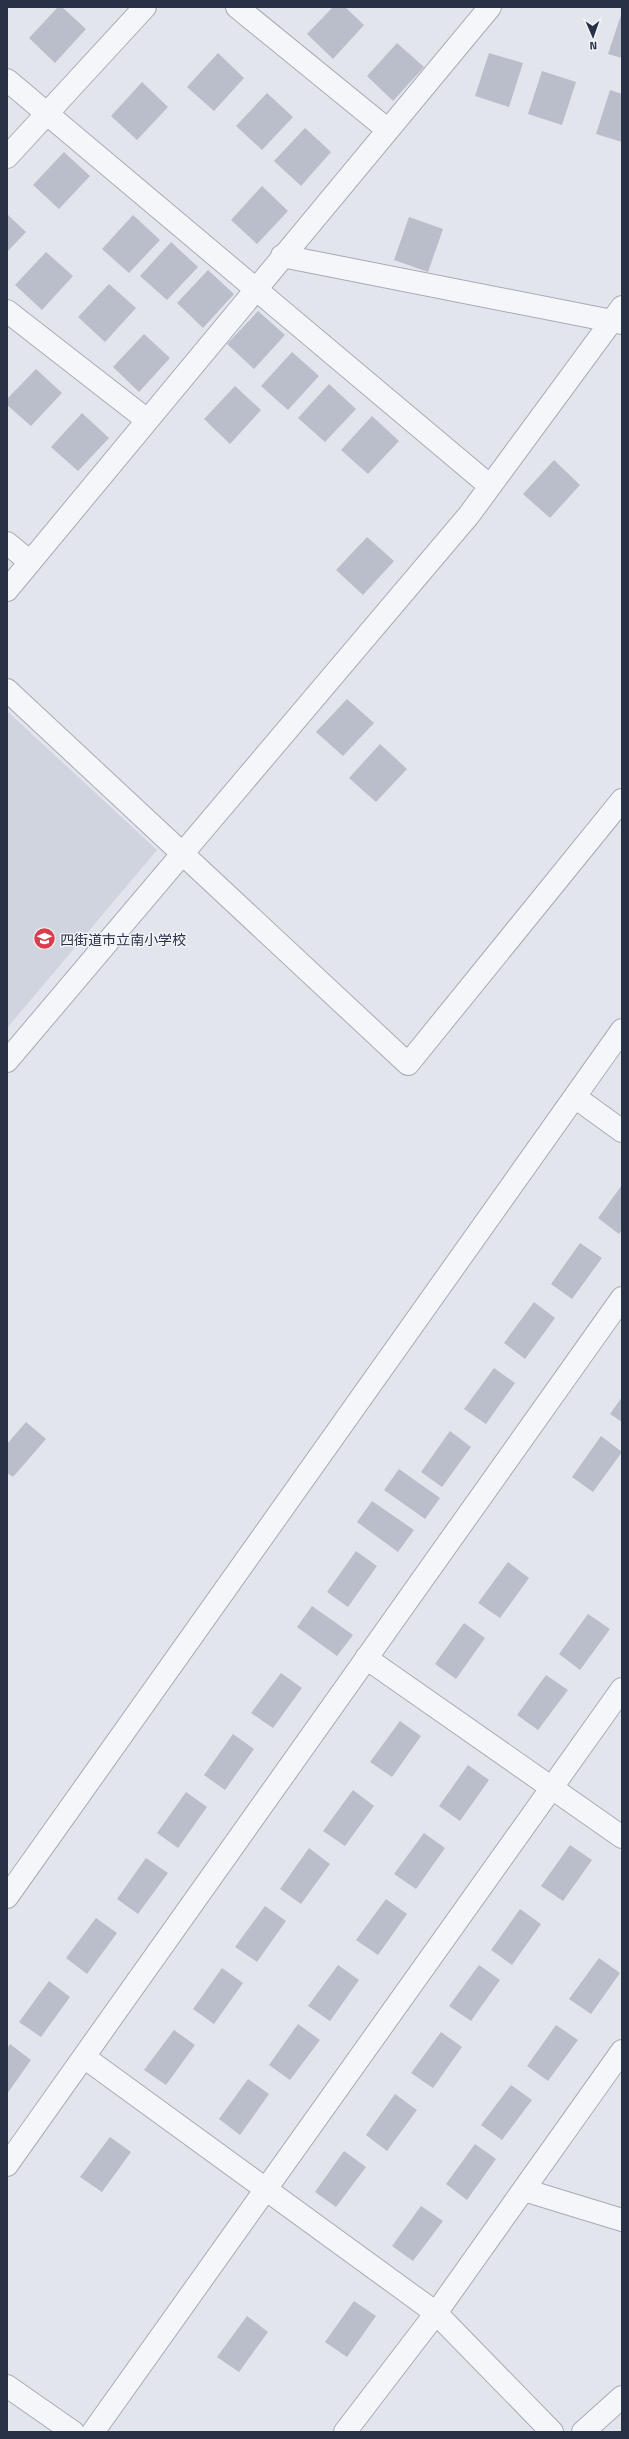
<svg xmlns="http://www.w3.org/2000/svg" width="629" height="2439" viewBox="0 0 629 2439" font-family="'Titillium Web','Noto Sans JP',sans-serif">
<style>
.built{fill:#d0d4de}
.building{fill:#b9beca}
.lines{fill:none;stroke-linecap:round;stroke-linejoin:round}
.minor-casing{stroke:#a6abb7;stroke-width:24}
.minor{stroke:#f5f6f9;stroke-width:22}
.labels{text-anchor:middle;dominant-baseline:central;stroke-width:3;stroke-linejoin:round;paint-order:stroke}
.poi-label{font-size:14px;fill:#283145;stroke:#f2f4f8;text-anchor:start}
</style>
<rect width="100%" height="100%" fill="#e2e5ec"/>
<path class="built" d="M7 711 157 850 7 1028Z"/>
<path class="building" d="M58 7H62L86 29 55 63 29 38Z
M333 7H345L364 25 333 59 307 34Z
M622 12V58L608 54Z
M397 43 424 67 393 101 367 76Z
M218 53 244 78 214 111 187 87Z
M489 53 523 63 509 107 475 96Z
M542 71 576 82 562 125 528 114Z
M142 82 168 107 137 140 111 116Z
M610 90 622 94V142L596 134Z
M267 93 293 117 262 150 236 126Z
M305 128 331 152 301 186 274 161Z
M64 152 90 176 59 209 33 185Z
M262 186 288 211 257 244 231 220Z
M7 214 26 232 7 252Z
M133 215 160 240 129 273 102 249Z
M409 217 443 229 428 272 394 260Z
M171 242 198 267 167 300 140 276Z
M46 252 73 276 42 310 15 285Z
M208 270 234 294 203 328 177 303Z
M109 284 136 308 105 342 78 317Z
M258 311 285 335 254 369 227 344Z
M144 334 170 358 139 392 113 367Z
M292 352 319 376 288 410 261 386Z
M36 369 62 393 31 426 7 405V399Z
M329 384 356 409 325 442 298 418Z
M235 386 261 410 230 444 204 419Z
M82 413 109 438 78 471 51 447Z
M372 416 399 441 368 474 341 450Z
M554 460 580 485 550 518 523 494Z
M367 537 394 561 363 595 336 570Z
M347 699 374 723 343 756 316 732Z
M380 744 407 769 376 802 349 778Z
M622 1185V1230L619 1234 598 1218Z
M580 1243 602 1258 572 1299 551 1284Z
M534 1302 555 1318 525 1359 504 1343Z
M494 1368 515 1383 486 1424 464 1409Z
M622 1397V1422L610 1414Z
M26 1422 46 1439 13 1477 7 1473V1444Z
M450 1431 471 1447 442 1487 421 1472Z
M601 1436 622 1452 593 1492 572 1477Z
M399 1469 440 1498 425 1519 384 1490Z
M372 1501 414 1530 398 1552 357 1522Z
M356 1551 377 1566 348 1607 327 1592Z
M508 1562 529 1578 500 1618 478 1603Z
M312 1606 353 1635 337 1656 297 1627Z
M588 1614 610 1629 580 1670 559 1654Z
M464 1623 485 1638 456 1679 435 1664Z
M281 1673 302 1688 273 1728 251 1713Z
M546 1675 568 1690 538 1730 517 1715Z
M400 1721 421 1736 392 1777 370 1762Z
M233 1734 254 1749 225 1790 204 1775Z
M468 1765 489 1780 460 1821 439 1806Z
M353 1790 374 1806 345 1846 323 1831Z
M186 1792 207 1807 178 1848 157 1833Z
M424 1833 445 1848 416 1889 394 1874Z
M570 1845 592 1860 563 1901 541 1886Z
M309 1848 330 1864 301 1904 280 1889Z
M146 1858 168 1873 138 1914 117 1899Z
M386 1899 407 1914 378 1955 356 1940Z
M265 1906 286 1921 257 1962 235 1947Z
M520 1909 541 1924 512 1965 491 1950Z
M96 1918 117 1933 87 1974 66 1958Z
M599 1958 620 1973 591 2014 569 1999Z
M338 1965 359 1980 330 2021 308 2006Z
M479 1965 500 1980 471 2021 449 2006Z
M222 1968 243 1983 214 2024 193 2009Z
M49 1981 70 1997 41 2037 19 2022Z
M298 2024 320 2040 290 2080 269 2065Z
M556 2025 578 2040 548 2081 527 2066Z
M174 2030 195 2045 166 2085 144 2070Z
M441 2032 462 2047 433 2088 411 2073Z
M10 2044 31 2060 7 2094V2049Z
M248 2079 269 2094 240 2135 219 2119Z
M511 2085 532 2100 502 2140 481 2125Z
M395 2094 417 2110 387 2151 366 2135Z
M110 2137 131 2152 102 2192 80 2177Z
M475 2144 496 2159 467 2200 446 2184Z
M344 2151 366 2167 336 2207 315 2192Z
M421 2206 443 2221 413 2261 392 2246Z
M354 2301 376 2316 347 2357 325 2342Z
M247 2316 268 2332 239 2372 217 2357Z"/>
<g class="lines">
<defs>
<path id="minor" d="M237 7 388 130
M7 80 490 486
M7 157 145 7
M282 256 622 323
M7 311 147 420
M7 543 30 562
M7 590 490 7
M7 690 408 1064 622 800
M7 1061 469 515 622 307
M575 1097 622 1131
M366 1658 622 1837
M7 1897 622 1030
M84 2057 436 2313 552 2432
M7 2165 622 1298
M524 2190 622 2220
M7 2386 73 2432
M93 2432 622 1689
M345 2432 436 2313 622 2051
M583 2432 622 2397"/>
</defs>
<use href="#minor" class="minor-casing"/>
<use href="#minor" class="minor"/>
</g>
<defs>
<symbol id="school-disc" viewBox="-11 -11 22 22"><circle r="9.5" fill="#da3d4d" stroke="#f2f4f8"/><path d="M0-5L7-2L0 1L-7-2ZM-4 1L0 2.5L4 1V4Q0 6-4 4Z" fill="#fff"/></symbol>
</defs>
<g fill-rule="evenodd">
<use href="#school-disc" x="32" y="926" width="25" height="25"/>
</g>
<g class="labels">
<g class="poi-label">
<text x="60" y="939">四街道市立南小学校</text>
</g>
</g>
<rect width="629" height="2439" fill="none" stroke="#283145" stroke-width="16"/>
<g transform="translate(593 36) rotate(178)" stroke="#f2f4f8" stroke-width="3" paint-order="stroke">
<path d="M0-3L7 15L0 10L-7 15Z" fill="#283145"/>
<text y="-6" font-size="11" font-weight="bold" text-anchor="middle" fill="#283145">N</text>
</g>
</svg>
